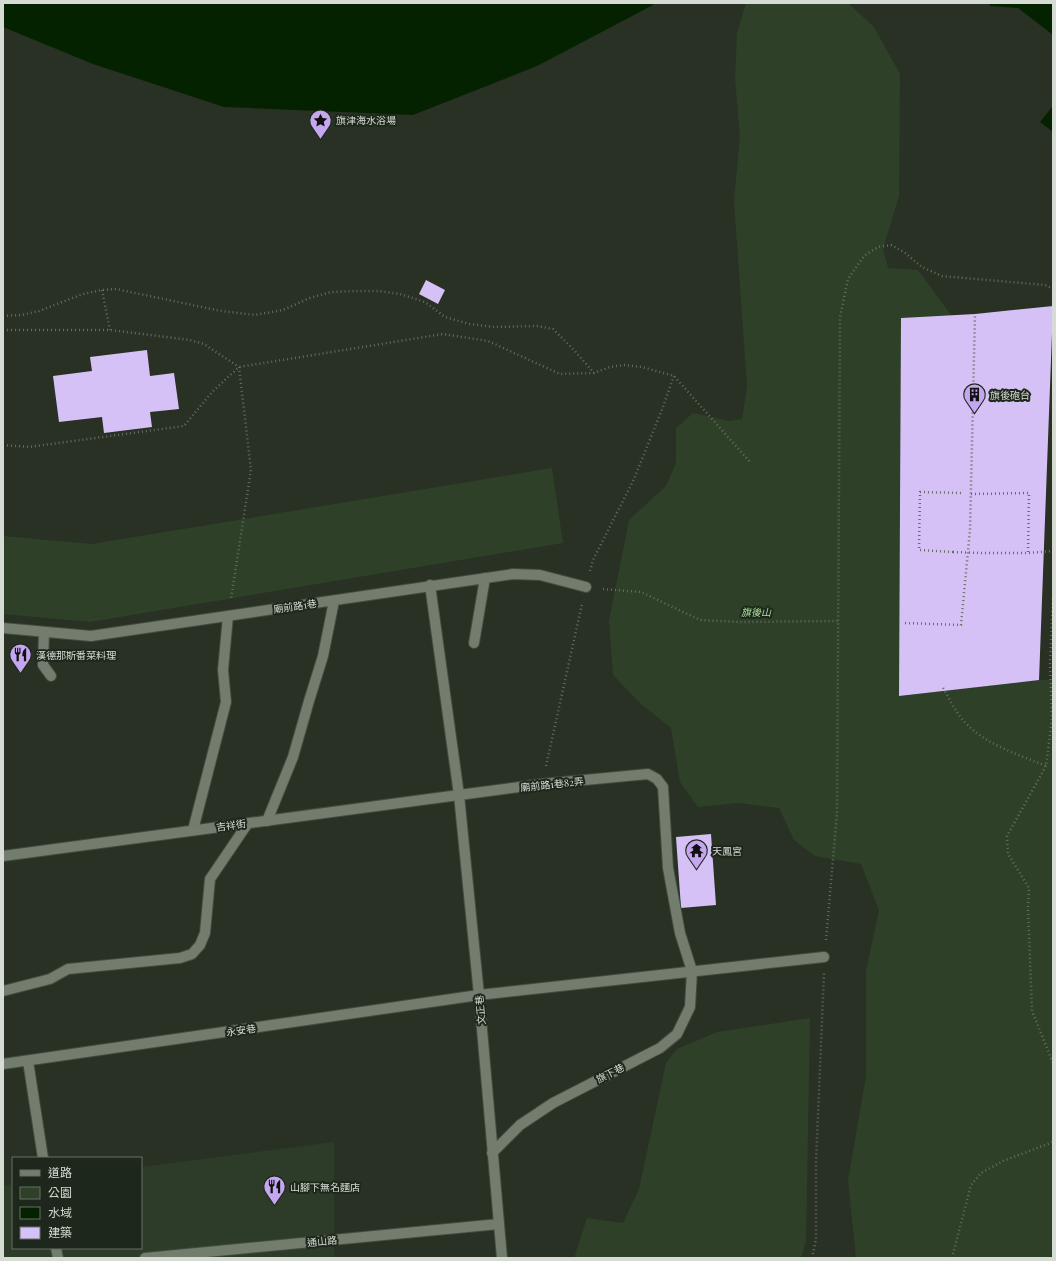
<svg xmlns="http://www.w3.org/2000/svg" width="1056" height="1261" viewBox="0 0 1056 1261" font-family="'Playfair Display','Noto Sans TC',serif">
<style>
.built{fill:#2d3b29}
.green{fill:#2e4128}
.water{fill:#052200}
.building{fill:#d6c1f6}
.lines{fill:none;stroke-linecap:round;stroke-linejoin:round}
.lane-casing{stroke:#434c41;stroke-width:12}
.street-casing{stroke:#434c41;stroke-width:12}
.path{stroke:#656d61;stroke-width:2.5;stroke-dasharray:1 3;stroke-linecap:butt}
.lane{stroke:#727d6e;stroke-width:10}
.street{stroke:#727d6e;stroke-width:10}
.path-bridge{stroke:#656d61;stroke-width:2.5;stroke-dasharray:1 3;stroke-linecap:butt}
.labels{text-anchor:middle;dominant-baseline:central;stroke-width:4;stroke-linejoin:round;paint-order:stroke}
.poi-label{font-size:10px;fill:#d6dcd4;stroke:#1e271b;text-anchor:start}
.street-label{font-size:10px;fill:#d6dcd4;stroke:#1e271b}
.park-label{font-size:10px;font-style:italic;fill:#ade09d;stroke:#1e271b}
</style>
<rect width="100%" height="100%" fill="#283124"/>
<path class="built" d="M334 1142V1258H3V1186L13 1184V1248H141V1167Z"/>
<path class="green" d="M746 3H848L874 27 900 74 899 196 883 249 888 268 918 270 951 315 901 318 899 696 1039 680H1053V1258H856L848 1180 866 1076V971L879 910 861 864 815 856 794 840 779 808 738 803 698 807 680 782 671 728 641 704 613 675 609 621 629 520 666 486 676 463V428L693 413 729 421 742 419 747 386 734 201 740 136 735 78 737 33Z
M552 468 563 543 90 622 3 614V536L92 544Z
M810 1018 806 1241 801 1258H574L587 1218 623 1223 639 1189 666 1063 677 1049 717 1032Z"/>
<path class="water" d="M3 3H653V5L537 66 413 115 224 107 93 64 3 27Z
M990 3H1053V35L1018 8 990 6Z
M1053 106V132L1040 122Z"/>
<path class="building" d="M426 280 445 290 438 304 419 294Z
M1053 306 1039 680 899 696 901 318 975 314Z
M147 350 150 376 174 373 179 409 150 412 152 427 104 433 102 417 59 422 53 376 92 371 90 357Z
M711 834 716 905 681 908 676 837Z"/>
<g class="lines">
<defs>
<path id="lane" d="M430 585 459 795 479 995 502 1258
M3 628 91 636 513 574 540 575 586 587
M44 632 43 665 51 676
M474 643 485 578
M459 795 542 784 648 774 657 779 663 787 668 868 680 933 692 971 690 1007 677 1034 660 1048 553 1103 520 1125 492 1153
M267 821 293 757 309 701 323 656 334 601
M193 830 226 702 223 670 228 616
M3 991 50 979 68 969 180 958 192 954 200 945 205 933 210 879 248 823
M28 1061 43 1158
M3 1064 479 995 824 957
M56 1248 58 1258"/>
<path id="street" d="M3 856 459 795
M145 1258 499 1224"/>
</defs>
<use href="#lane" class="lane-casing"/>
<use href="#street" class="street-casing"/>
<path class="path" d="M102 290 110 330
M3 316 22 315 39 311 83 294 102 290 116 289 221 311 255 315 283 310 310 298 331 292 357 291H378L400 294 425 302 445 317 469 324 494 327 537 326 553 329 574 350 594 373
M3 330H110L190 340 204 344 239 367 251 470 231 599
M3 445 29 447 184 426 212 392 239 367 443 334 488 341 560 374 594 373 610 367 624 365 642 367 674 376 751 463
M971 494 1029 493 1028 553
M953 552 919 550 920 492 962 493
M981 553H1028L1053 551
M590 571 593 560 634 479 661 412 674 376
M603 589 641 592 700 620 739 622 838 621
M905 623 961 625 970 530 975 314
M943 688C948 696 952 705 957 712 976 742 1015 753 1046 766L1052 719 1050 665 1053 598
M546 766 582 604
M1046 766 1007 836 1008 854 1029 888 1028 907 1032 1011 1053 1063
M826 940 837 813 840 317 848 279 864 256 878 247 891 245 904 252 922 267 942 276 1045 285 1053 289
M812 1258 816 1239V1162L824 973
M952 1258 971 1185 981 1173 1003 1161 1053 1142"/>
<use href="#lane" class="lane"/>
<use href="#street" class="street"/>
<path class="path-bridge" d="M953 552 981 553"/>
</g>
<defs>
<symbol id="sight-pin" viewBox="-11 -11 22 30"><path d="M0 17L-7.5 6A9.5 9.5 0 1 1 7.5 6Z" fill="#c5a7f1" stroke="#1e271b"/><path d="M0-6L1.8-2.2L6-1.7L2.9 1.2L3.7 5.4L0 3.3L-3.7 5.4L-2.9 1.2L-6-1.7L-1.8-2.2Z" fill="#111"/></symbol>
<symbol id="building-pin" viewBox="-11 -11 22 30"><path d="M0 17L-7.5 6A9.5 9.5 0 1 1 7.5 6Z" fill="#c5a7f1" stroke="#1e271b"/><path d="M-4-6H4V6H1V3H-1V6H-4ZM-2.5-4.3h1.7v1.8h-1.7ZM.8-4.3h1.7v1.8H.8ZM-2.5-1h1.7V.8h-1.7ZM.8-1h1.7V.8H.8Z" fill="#111"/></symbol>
<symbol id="restaurant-pin" viewBox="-11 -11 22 30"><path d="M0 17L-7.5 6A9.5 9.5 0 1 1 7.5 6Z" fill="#c5a7f1" stroke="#1e271b"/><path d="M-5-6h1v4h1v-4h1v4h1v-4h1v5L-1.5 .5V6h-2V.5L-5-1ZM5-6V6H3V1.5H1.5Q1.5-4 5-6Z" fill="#111"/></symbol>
<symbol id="temple-pin" viewBox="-11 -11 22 30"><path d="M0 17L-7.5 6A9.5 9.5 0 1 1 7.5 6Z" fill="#c5a7f1" stroke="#1e271b"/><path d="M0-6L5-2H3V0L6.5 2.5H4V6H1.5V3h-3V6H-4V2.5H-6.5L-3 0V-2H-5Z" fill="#111"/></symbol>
</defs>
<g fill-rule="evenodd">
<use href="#sight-pin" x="308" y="108" width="25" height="34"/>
<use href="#building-pin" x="962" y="382" width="25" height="34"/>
<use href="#restaurant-pin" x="8" y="642" width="25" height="34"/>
<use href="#temple-pin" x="684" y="838" width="25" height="34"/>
<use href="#restaurant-pin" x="262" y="1174" width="25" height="34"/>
</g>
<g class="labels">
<g class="poi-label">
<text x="336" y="120">旗津海水浴場</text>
<text x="990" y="395">旗後砲台</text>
<text x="36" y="655">漢德那斯番菜料理</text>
<text x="712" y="851">天鳳宮</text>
<text x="290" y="1187">山腳下無名麵店</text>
</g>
<g class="street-label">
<text transform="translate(295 606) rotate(-8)">廟前路1巷</text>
<text transform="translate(552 784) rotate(-6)">廟前路1巷82弄</text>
<text transform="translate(231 825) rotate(-8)">吉祥街</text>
<text transform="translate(480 1010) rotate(-95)">文正巷</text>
<text transform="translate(241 1030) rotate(-8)">永安巷</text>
<text transform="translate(610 1073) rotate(-27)">旗下巷</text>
<text transform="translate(322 1241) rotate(-6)">通山路</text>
</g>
<g class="park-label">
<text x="756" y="612">旗後山</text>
</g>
</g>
<rect width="1056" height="1261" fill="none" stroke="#d6dcd4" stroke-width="8"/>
<rect x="12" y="1157" width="130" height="92" fill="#1e271b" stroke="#686f65"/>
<rect x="20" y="1170" width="20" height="6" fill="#727d6e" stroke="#686f65"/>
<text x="48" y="1177" font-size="12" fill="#d6dcd4">道路</text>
<rect x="20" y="1187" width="20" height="12" fill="#2e4128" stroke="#686f65"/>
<text x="48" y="1197" font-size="12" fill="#d6dcd4">公園</text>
<rect x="20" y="1207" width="20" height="12" fill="#052200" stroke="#686f65"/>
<text x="48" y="1217" font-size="12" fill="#d6dcd4">水域</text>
<rect x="20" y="1227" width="20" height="12" fill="#d6c1f6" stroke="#686f65"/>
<text x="48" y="1237" font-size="12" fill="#d6dcd4">建築</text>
</svg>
